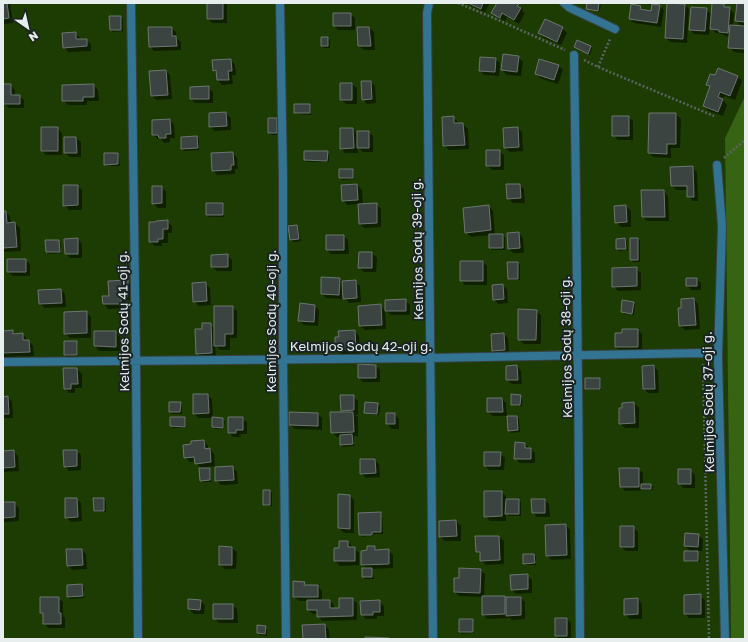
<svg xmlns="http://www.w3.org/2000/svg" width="748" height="642" viewBox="0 0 748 642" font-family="'Golos Text',sans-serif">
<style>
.green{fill:#1d3c03}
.forest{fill:#376413}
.shadow{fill:#0007}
.building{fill:#3b4440;stroke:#6c7671}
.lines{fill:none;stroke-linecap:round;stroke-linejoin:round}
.minor-casing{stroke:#374040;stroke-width:10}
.path{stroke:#5b6464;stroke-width:2.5;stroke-dasharray:2 2;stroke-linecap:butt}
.minor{stroke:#327492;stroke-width:8}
.labels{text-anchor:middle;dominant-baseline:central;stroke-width:4;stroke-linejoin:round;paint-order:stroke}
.street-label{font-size:13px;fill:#e8eeee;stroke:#1a2424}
</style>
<rect width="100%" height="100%" fill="#1a2424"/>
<path class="green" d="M3 3H745V96L725 138 731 639H3Z"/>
<path class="forest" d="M745 96V639H731L725 138Z"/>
<path class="shadow" d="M3 3H10L13 23 3 24Z
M208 3H227V23H212L208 19Z
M465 3H490L485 12Z
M498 3H515L518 5 523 9 522 11 525 13 519 24 507 17 505 21 497 17 493 13Z
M588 3H599L601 5 599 12 589 10 587 8Z
M640 3H655V5L659 6 664 10 661 27 634 23 630 19 640 7 644 11 652 12 653 5Z
M684 4 689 9 687 43 670 42 666 38Z
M745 4V53L734 52 729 47 730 37 725 36 722 34 716 33 710 27 709 35 694 34 690 30 706 9 712 15 723 5 726 8H729L734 13 733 26 742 27 736 21Z
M350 14 355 18V30H338L334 26Z
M121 17 123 19V31L113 32 111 30Z
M545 21 562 28 567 33 561 45 544 38 539 33Z
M171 28 176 32V37L181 42V50L154 51 150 46Z
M358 28H369L374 32 375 50H364L359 46Z
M76 34 80 38V40H86L91 44V51L68 52 64 47Z
M328 38 330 40V48H324L322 46Z
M590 46 592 48 590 55 577 49 575 47Z
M518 57 523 62 521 76 507 75 502 70Z
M496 59 500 63 499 76 484 75 480 70Z
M231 60 235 65 236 75H232L233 84 222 85 218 80 217 74 214 70Z
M558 65 563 70 558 84 540 78 536 74Z
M166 71 170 75 172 99 156 100 152 96Z
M737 76 742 81 735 100 724 96 723 100 727 105 723 116 709 111 704 106 711 88 707 85Z
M371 82 375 86 376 103 367 104 363 99Z
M341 84H352L357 88V104H346L341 100Z
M3 85H10L15 90V96H19L24 100V108H9L3 102Z
M94 85 98 90 99 101H87V105H68L63 100Z
M208 87 213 92V103H195L191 99Z
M309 105 311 107V115L297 114 295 112Z
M226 113 231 118V130L215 131 210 127Z
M650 114H676L681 119 680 148H671V158L653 157 649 153Z
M453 117 458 122V124H463L468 129 469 149 449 150 444 145Z
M629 117 633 121V140H618L613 135Z
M277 119 279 121V135H271L269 133Z
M170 120 174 125 175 138H170V142L164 143 161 139H158L153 135Z
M57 128 62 133V155H46L42 151Z
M518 128 522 132 523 151 510 152 505 148Z
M353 129 358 134 369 132 373 136V152H363L358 147V153H345L341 148Z
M197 137 199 139V150L184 151 182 149Z
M76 138 81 142V157H70L65 153Z
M499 151 504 155V170H492L488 166Z
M327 152 329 154V162H307L305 160Z
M233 153 237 158 238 169H235V174L217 175 213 170Z
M117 154 119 156 120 166H107L105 164Z
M692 167 697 172 698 201H693L688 196V190H676L672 186Z
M352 170 354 172V179L342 180 340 178Z
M357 185 362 190 363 205 376 204 381 209V227L364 228 360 224 359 204 347 205 343 200Z
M519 185 524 189 525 203H513L508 199Z
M77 186 82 190V210H69L64 205Z
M162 187 166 192V208H158L153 203Z
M664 191 668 196 669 221H647L643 217Z
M222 204 224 206V217H209L207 215Z
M489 206 493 211 495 235H503L505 237V250H492L490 248V235L471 237 466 232Z
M626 206 631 211V227H621L616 222Z
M3 212H6L10 216 11 224 15 223 20 228 21 251 3 252Z
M167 221 172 226V233H168V243H162V246H155L150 242Z
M296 226 298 228 301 241 293 242 291 240 289 227Z
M519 233 523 238 524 253H513L509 249Z
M344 236 348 240 349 254H331L327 250Z
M78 239 82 244V258H70L66 254Z
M625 239 627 241 628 250 619 251 617 249Z
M638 239 640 241V262H633L631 260Z
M59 241 61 243V253L49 254 47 252Z
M360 253H372L377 258 376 272H364L359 267Z
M227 255 232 260V271H217L212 267Z
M25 260 30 264V276H13L8 272Z
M483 262 487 266V285H465L461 280Z
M518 263 520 265V280H511L509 278Z
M636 268 641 273V290L618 291 613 286Z
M340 279 343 282 355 281 360 286 361 302 349 303 344 297 343 299 326 298 322 294Z
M696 279 701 283V290H691L687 285Z
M127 281 132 286V300H125V308L108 309 104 304 103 297H110Z
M205 283 210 288 211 305 199 306 194 301Z
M502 285 507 289 508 303 498 304 494 299Z
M61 290 65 294 66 307 45 308 40 304 39 291Z
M694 299 698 304 700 329 685 330 680 326Z
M405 300 410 305V315H391L386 311Z
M633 303 635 305 634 315 624 314 622 312Z
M380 305 385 310 386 329 365 330 360 326Z
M315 306 319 310 318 326 304 325 299 321Z
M232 307 237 311V338H230V350H220L215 345 216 357 201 358 197 353 203 330 210 324 215 329Z
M536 311 541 315V344H524L519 339Z
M86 312 91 317V338H70L65 333Z
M638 330 642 334V351L621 352 616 347V334Z
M13 331 16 335 23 334 27 339V341H29L33 346 34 356 3 357V332Z
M355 331 359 336 360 354H341L336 350 340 337Z
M116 332 120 337V351H99L95 346Z
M504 334 508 338 509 355H498L493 351Z
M76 342 78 344V357H67L65 355Z
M376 366 380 370V382H363L359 378Z
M517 366 521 371 522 384H512L507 380Z
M654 366 658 371 659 393H648L644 389Z
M77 369 82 374V388H75V393H69L65 388Z
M599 379 601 381V390H588L586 388Z
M207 395 212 399 213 418H199L194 414Z
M353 396 358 401V414L355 415 358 417V436H354V446L343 447 341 445V437H337L332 432 344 413 342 410Z
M520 396 522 398V406H514L512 404Z
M8 397 12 402 13 418H3V398Z
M502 399 506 403 507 416H493L488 412Z
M180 403 182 405V414H172L170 412Z
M366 403 378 404 380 406 379 415 367 414 365 412Z
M634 403 639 408V428H625L620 424Z
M318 414 322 418V430L295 429 290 425Z
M387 414H395L399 419V429H392L387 424Z
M517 417 519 419 520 432 511 433 509 431Z
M184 418 186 420V428H173L171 426Z
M242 418 247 422V434H240L241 437H233L229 432Z
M223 419 225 421 224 429H215L213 427Z
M204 441 208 446V449H210L214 454 215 466 201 468 196 463V461L190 462 185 457Z
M525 444 535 453V463H520L515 458Z
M14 451 18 456 19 471 4 472 3 471V452Z
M76 451 81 455V470L69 471 65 466Z
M500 453 505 458 504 470H489L485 466Z
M375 460 379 464 380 477 366 478 361 473Z
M233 467 237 472 238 484 221 485 216 480Z
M209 469 211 471V482H203L201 480Z
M638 469 643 473V485H651L653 487V490L625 491 621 486Z
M690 470 695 475V488H683L679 483Z
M264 491H270L272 493V506H266L264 504Z
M501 492 506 496V500H519L521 502V516H508L506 513V521H490L485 516Z
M350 496 354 500V533H344L339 528Z
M77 499 81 503 82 521 71 522 66 517Z
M104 499 106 501V512H96L94 510Z
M545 500 549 504 550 517H537L533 512Z
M3 503H14L19 508V521L3 522Z
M380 513 382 515 383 534H373V536L362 537 360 535Z
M456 521 461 526V541H445L440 537Z
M566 525 570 530 571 559 552 560 547 555Z
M633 527 638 532V551H626L621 547Z
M698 535 703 539 702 551H696L699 554 700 562H687L685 560 691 552 685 546Z
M499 537 504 541V564L486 565 481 560V556L477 551Z
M348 542 352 546V548H354L359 553V565L340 566 335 561V549H340Z
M375 547 379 551 388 550 393 555V568L372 569 373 571 374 579H365L363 577 366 569 362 565V552L368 551Z
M232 548 237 552 236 569H225L220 565Z
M82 550 86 554 87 569 72 570 68 565Z
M534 555 536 557V565H526L524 563Z
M480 570 485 574 484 597 504 596 506 598H521L525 602V619L512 620 510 618 487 619 483 614V597L459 596 455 592 460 579Z
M527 575 532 580V593L516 594 512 589Z
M304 583 308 586H318L322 591V601H330L334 605V609H340L352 599 357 603V620L322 621 318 616V614H313L308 610V601H299L294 597Z
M82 585 84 587V598L70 599 68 597Z
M700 595 705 600V618H689L685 613Z
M58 598 63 602V616L65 618V628H48L44 623V615L41 612Z
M638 599 642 604V619H630L625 614Z
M200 601 205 605 204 614H194L189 609Z
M379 601 384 606V616H377V619H366L362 615Z
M233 605 237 609 238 623H219L214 618Z
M556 619H567L571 623V639H559L556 636Z
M472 620 474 622V633L462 634 460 632Z
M325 625 329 630 330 639H304Z
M265 627 267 629V636L260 635 258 633Z"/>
<path class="building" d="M3 3H7L9 18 3 19Z
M207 3H223V19H207Z
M468 3H483L481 9Z
M497 3H517L519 4 517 6 521 8 514 20 502 13 500 18 491 13Z
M587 3H599L598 11 586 9Z
M667 3 685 4 683 39 665 38Z
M712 3 724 4V7H730L728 33 719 32V30L710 29Z
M737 3H745V22L735 21Z
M631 4 641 6 640 9 651 11 652 4 660 5 657 23 629 19Z
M691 7 707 8 705 31 689 30Z
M333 13H351V26H333Z
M109 16H121V30H110Z
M545 19 563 27 557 42 538 33Z
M730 25 745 26V49L728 48Z
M148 27H172V36H176L177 46 149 47Z
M357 27H369L371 46H358Z
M76 32V39H87V46L63 48 62 33Z
M321 37H328V46H321Z
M577 40 591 46 588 54 574 47Z
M503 54 519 56 517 72 501 70Z
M480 57 496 58 495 72 479 71Z
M231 59 232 71H228L229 80H217L216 70 213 71 212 60Z
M539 59 559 65 554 80 535 74Z
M718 68 738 76 730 96 720 92 718 97 723 99 718 112 703 106 710 86 706 85 710 74 715 75Z
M166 70 168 95 151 96 149 71Z
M361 81H371L372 99 362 100Z
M340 83H352V100H340Z
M3 84H11V95H20V104H3Z
M94 84V97H83V101H62V85Z
M209 86V99H190V87Z
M294 104H310V113H294Z
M226 112 227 126 209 127V113Z
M649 113H676V144H667V154L648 153Z
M454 116V123H463L465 145 443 146 442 117Z
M612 116H629V136H612Z
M268 118H277V133H268Z
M170 119 171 134H166V138H159L158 135H152V120Z
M41 127H58V151H41Z
M518 127 519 147 504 148 503 128Z
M340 128H353L354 148 340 149Z
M357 131H369V148H357Z
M197 136 198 148 181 149V137Z
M64 137H76L77 153H64Z
M486 150H500V166H486Z
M304 151H328L327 161 304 160Z
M233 152 234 165H231V170L212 171 211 153Z
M104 153H118V164L104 165Z
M693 166 694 197H687V186H671L670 167Z
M339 169H353V178H339Z
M357 184 358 200 342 201 341 185Z
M506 184H520L521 198 507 199Z
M63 185H78V205L63 206Z
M152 186H162V203L152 204Z
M641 190H664L665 217H642Z
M206 203H223V215H206Z
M377 203V223L359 224 358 204Z
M489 205 491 230 465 233 463 208Z
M626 205 627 222 615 223 614 206Z
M3 211H6L7 223 15 222 17 247 3 248Z
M168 220V229H163V239H158V242H149V222H155L156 221Z
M297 225 299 239 290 240 288 226Z
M519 232 520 248 508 249 507 233Z
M489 234H503V248H489Z
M326 235H344V250H326Z
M78 238V254H65L64 239Z
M625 238 626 249H616V239Z
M630 238H638V260H630Z
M45 240H59L60 252H46Z
M359 252H372V268H358Z
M228 254V267H211V255Z
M7 259H26V272H7Z
M460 261H483V281H460Z
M507 262H518V279H508Z
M637 267V286L612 287V268Z
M321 277 340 278 339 295 321 294Z
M686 278H697V286H686Z
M128 280V296H121V304H103L102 296H109L108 281Z
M356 280 357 298 343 299 342 281Z
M206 282 207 301 193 302 192 283Z
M503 284 504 299 493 300 492 285Z
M61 289 62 303 39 304 38 290Z
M694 298 696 325 679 326 678 308H681V299Z
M406 299V311H385V300Z
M622 300 634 302 632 314 621 312Z
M300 303 315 305 314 322 298 321Z
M381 304 382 325 359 326 358 306Z
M214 306H233V334H225V346H214Z
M518 309 537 310 536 340H518Z
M87 311V333L64 334V312Z
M202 323H211L212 353 196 354 195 329H202Z
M622 329H638V347H615V333H622Z
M13 330V334L23 333V340H29L30 352 3 353V331Z
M355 330 356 349 335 350V337H339L338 331Z
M94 331H116V347L94 346Z
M504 333 505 350 492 351 491 334Z
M64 341H77V355H64Z
M358 364 376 365V378H358Z
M517 365 518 380H506V366Z
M654 365 655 389H643L642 366Z
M63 368H77L78 384H71V389H64Z
M585 378H600V389H585Z
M193 394H208L209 413 193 414Z
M511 394 521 395 520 405H511Z
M340 395H354V410L341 411Z
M8 396 9 414H3V397Z
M487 398H502L503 412H487Z
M169 402H181L180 412H169Z
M365 402 378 403 377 414 364 413Z
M634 402 635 423 619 424V408H622V403Z
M289 412 318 413V426L289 425Z
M330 412H353L354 432 331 433Z
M386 413H395V424H386Z
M507 416H517L518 430 508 431Z
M170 417H185V427L170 426Z
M212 417 223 418V428L212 427Z
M228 417H243V430H236V433H228Z
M352 434 353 444 340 445V435Z
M204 440 205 449 210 448 211 462 195 464 194 457 184 458 183 445 191 444V441Z
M515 442 525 443V448H531V459H514Z
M14 450 15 467 3 468V451Z
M63 450H77V466L64 467Z
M484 452H501L500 466H484Z
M360 459H375L376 473 360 474Z
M233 466 234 480 215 481V467Z
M199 468H210V480L200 481Z
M619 468H639V487H620Z
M678 469H691V484H678Z
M641 484H651V489H641Z
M263 490H270V505H263Z
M484 491H502V516L484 517Z
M338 494 350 495V529L338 528Z
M65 498H77L78 517 65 518Z
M93 498H104V511H94Z
M506 499H519V514H505Z
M531 499H545V513H532Z
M3 502H15V517L3 518Z
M381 512V532H372V535H359L358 513Z
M456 520 457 536 439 537V521Z
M566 524 567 555 546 556 545 525Z
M620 526H634V547H620Z
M685 533 699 534 698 547 684 546Z
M475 536H499L500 560 480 561V552H476Z
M339 541H348V547H355V561H334V548H339Z
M219 546 232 547V565H219Z
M367 546H375V550L389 549V564L361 565V551L367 550Z
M66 549H82L83 565 67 566Z
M684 551H698V561H684Z
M523 554H534L535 563 523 564Z
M362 568H372V577H362Z
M459 568 481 569 480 593 454 592V578H459Z
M528 574V589L511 590 510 575Z
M293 581 305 582 304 585H318V597H293Z
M82 584 83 596 67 597V585Z
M701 594V614H684V595Z
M482 596H505V614L482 615Z
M40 597H59V613H61V624H43V613H40Z
M506 597H521V615L506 616Z
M339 598H353V616L317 617V610H307V600H330V608H339Z
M638 598V614L624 615V599Z
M188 599 201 600 200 610 188 609Z
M380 600V612H373V615H361L360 601Z
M213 604H233V619H213Z
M555 618H567V636H555Z
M459 619H473V632H459Z
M325 624 326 639H303L302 625Z
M257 625 266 626 265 634 257 633Z
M365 637 389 638V639H365Z"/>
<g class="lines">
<defs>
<path id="minor" d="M131 3 136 361 138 639
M280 3 283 178V359L286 639
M429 3 427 13 433 639
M564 3 570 8 615 29
M574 55C575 101 575 147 576 194 578 342 579 491 580 639
M717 165 722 226 718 357 725 639
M3 362 430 358 703 353 711 354 718 357"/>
</defs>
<use href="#minor" class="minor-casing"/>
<path class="path" d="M458 3 496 19 565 50
M584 60 598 67 714 116
M598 67 610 39
M724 158 745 140
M703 364 709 639"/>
<use href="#minor" class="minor"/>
</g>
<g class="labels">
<g class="street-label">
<text transform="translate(417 249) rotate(-91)">Kelmijos Sodų 39-oji g.</text>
<text transform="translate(123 321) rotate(-91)">Kelmijos Sodų 41-oji g.</text>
<text transform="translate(271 321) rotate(-90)">Kelmijos Sodų 40-oji g.</text>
<text x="361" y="346">Kelmijos Sodų 42-oji g.</text>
<text transform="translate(566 347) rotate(-91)">Kelmijos Sodų 38-oji g.</text>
<text transform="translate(708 402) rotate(-91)">Kelmijos Sodų 37-oji g.</text>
</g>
</g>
<rect width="748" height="642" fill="none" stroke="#e8eeee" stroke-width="8"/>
<g transform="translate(28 28) rotate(146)" stroke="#1a2424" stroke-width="3" paint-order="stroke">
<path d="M0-3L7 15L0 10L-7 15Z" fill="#e8eeee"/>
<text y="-6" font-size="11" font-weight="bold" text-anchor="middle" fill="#e8eeee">N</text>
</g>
</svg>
